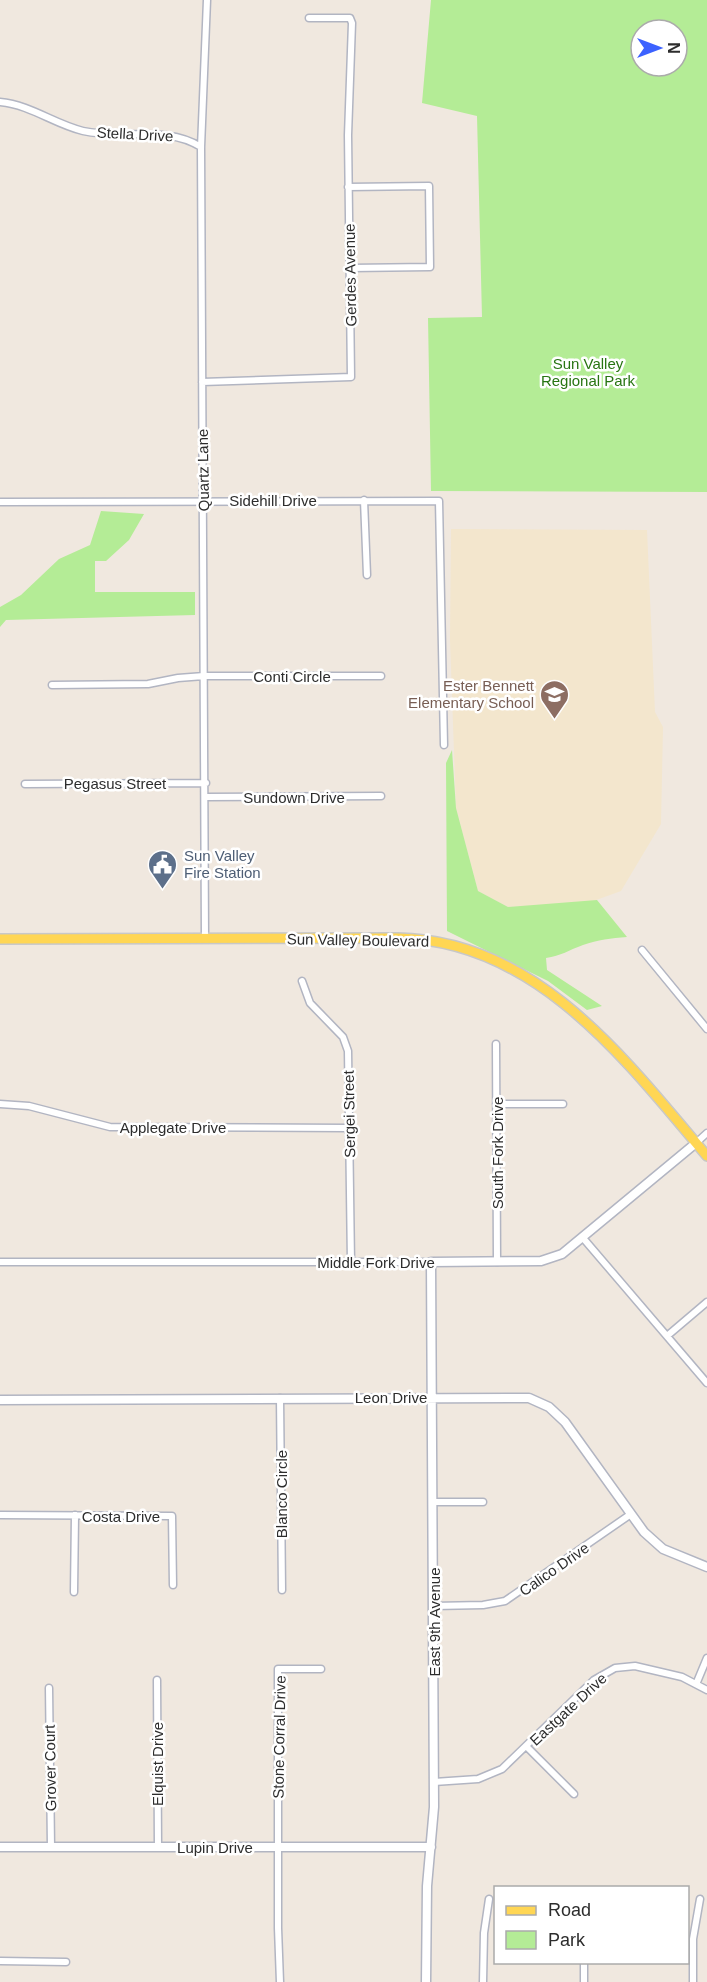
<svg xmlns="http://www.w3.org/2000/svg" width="707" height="1982" viewBox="0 0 707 1982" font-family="Helvetica,sans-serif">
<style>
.education{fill:#f3e6cd}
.green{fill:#b4ec96;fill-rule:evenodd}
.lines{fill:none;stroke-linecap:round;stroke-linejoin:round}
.street-casing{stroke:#b2b5c2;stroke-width:9}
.secondary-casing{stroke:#b2b5c2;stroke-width:11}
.primary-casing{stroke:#c8c8c8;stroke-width:12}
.street{stroke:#fff;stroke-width:6}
.secondary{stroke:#fff;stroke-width:8}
.primary{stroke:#ffd654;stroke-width:9}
.labels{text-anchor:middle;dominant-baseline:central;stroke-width:5;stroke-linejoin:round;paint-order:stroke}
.street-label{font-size:15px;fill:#2d2d2d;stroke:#fff}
.park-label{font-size:15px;fill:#287513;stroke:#fff}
.education-label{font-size:15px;fill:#785e54;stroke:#fff;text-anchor:end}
.service-label{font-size:15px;fill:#4e5e75;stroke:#fff;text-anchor:start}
</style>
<rect width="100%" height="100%" fill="#f0e8df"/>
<path class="education" d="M451 529 647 530 655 712 663 727 661 824 621 891 588 903 508 907 478 891 456 808 450 640Z"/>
<path class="green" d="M431 0H707V492L431 491 428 318 482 317 477 116 422 103ZM641 30H677V66H641Z
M101 511 144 514 129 540 106 561H95V592H195V615L6 620 0 627V607L21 595 59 559 90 545Z
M452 750 456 808 478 891 508 907 597 900 627 937C611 938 598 940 583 945 569 950 561 956 546 958L547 970 602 1006 587 1010 548 981 447 931 446 763Z"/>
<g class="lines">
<defs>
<path id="street" d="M0 102C31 105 54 124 83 131 123 140 166 125 201 147
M348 187 429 186 430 267 350 268
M202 382 351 377 348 135 352 23 350 18H309
M364 500 367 575
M0 502 439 501 444 745
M52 685 148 684 178 678 204 676H381
M25 784 206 783
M206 797 381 796
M205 939 201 147 207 0
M642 950 707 1029
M302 981 310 1003 343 1037 348 1051 351 1263
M496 1044 497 1262
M0 1104 29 1106 110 1127 349 1128
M496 1104H563
M696 1143 707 1133
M583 1238 707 1383
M0 1262H431
M667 1336 707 1302
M280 1398 282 1590
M433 1502H483
M0 1515 172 1516 173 1585
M74 1592 75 1515
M434 1606 483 1605 505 1601 631 1514
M157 1680 158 1847
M697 1682 707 1658
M49 1688 51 1847
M527 1747 574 1794
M434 1782 478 1779 502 1769 594 1680 615 1668 635 1666 682 1677 707 1690
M0 1961 66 1962
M584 1962V1982
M280 1982 278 1928V1669H321
M483 1982 484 1933 489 1899
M693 1982V1939L700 1899"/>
<path id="secondary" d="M0 1400 529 1398 549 1407 565 1422 644 1532 663 1549 707 1567
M0 1847H431
M426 1982 427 1886 434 1807 431 1262 541 1261 562 1254 696 1143"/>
<path id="primary" d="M0 939 398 938C536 940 626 1060 707 1156"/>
</defs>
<use href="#street" class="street-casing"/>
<use href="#secondary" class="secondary-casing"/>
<use href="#primary" class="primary-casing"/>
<use href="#street" class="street"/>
<use href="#secondary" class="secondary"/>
<use href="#primary" class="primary"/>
</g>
<defs>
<symbol id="school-pin" viewBox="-11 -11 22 30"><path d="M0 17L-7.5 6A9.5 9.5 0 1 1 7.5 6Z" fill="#8d6e63" stroke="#fff"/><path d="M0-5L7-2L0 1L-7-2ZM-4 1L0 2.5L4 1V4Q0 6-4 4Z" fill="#fff"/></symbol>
<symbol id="civic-pin" viewBox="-11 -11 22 30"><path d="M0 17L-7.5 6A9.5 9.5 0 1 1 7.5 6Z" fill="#5c6f8a" stroke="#fff"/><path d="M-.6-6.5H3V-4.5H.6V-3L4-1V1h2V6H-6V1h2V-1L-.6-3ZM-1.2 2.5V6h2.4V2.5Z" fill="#fff"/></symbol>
</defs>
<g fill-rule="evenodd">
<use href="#school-pin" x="538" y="678" width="33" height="45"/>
<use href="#civic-pin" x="146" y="848" width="33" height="45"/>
</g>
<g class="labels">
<g class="street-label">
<text transform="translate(135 134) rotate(3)">Stella Drive</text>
<text transform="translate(350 275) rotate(-91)">Gerdes Avenue</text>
<text transform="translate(203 470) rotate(-91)">Quartz Lane</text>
<text x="273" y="500">Sidehill Drive</text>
<text x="292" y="676">Conti Circle</text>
<text x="115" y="783">Pegasus Street</text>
<text x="294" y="797">Sundown Drive</text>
<text transform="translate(358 940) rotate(1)">Sun Valley Boulevard</text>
<text transform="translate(349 1114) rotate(-91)">Sergei Street</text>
<text x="173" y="1127">Applegate Drive</text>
<text transform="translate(497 1153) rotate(-90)">South Fork Drive</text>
<text x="376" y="1262">Middle Fork Drive</text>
<text x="391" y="1397">Leon Drive</text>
<text transform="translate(281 1494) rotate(-90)">Blanco Circle</text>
<text x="121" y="1516">Costa Drive</text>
<text transform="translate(554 1569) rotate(-35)">Calico Drive</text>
<text transform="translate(434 1622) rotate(-90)">East 9th Avenue</text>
<text transform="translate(568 1709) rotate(-43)">Eastgate Drive</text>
<text transform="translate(279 1737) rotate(-89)">Stone Corral Drive</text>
<text transform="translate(157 1764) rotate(-90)">Elquist Drive</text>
<text transform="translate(50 1768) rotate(-91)">Grover Court</text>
<text x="215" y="1847">Lupin Drive</text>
</g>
<g class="park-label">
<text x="588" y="363">Sun Valley<tspan x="588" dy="17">Regional Park</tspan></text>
</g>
<g class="education-label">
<text x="534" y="685">Ester Bennett<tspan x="534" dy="17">Elementary School</tspan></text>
</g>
<g class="service-label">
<text x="184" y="855">Sun Valley<tspan x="184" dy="17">Fire Station</tspan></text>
</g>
</g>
<rect x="494" y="1886" width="195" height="78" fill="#ffffff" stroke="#ababab" stroke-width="1.5"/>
<rect x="506" y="1906" width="30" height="9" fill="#ffd654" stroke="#ababab" stroke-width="1.5"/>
<text x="548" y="1916" font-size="18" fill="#2d2d2d">Road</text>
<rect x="506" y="1931" width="30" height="18" fill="#b4ec96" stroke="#ababab" stroke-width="1.5"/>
<text x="548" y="1946" font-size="18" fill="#2d2d2d">Park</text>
<g transform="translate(659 48) rotate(90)"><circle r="28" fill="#ffffff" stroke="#ababab" stroke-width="1.5"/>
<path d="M0-4.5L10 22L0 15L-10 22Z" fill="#3c62ff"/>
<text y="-9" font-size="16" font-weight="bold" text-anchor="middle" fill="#2d2d2d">N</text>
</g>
</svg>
